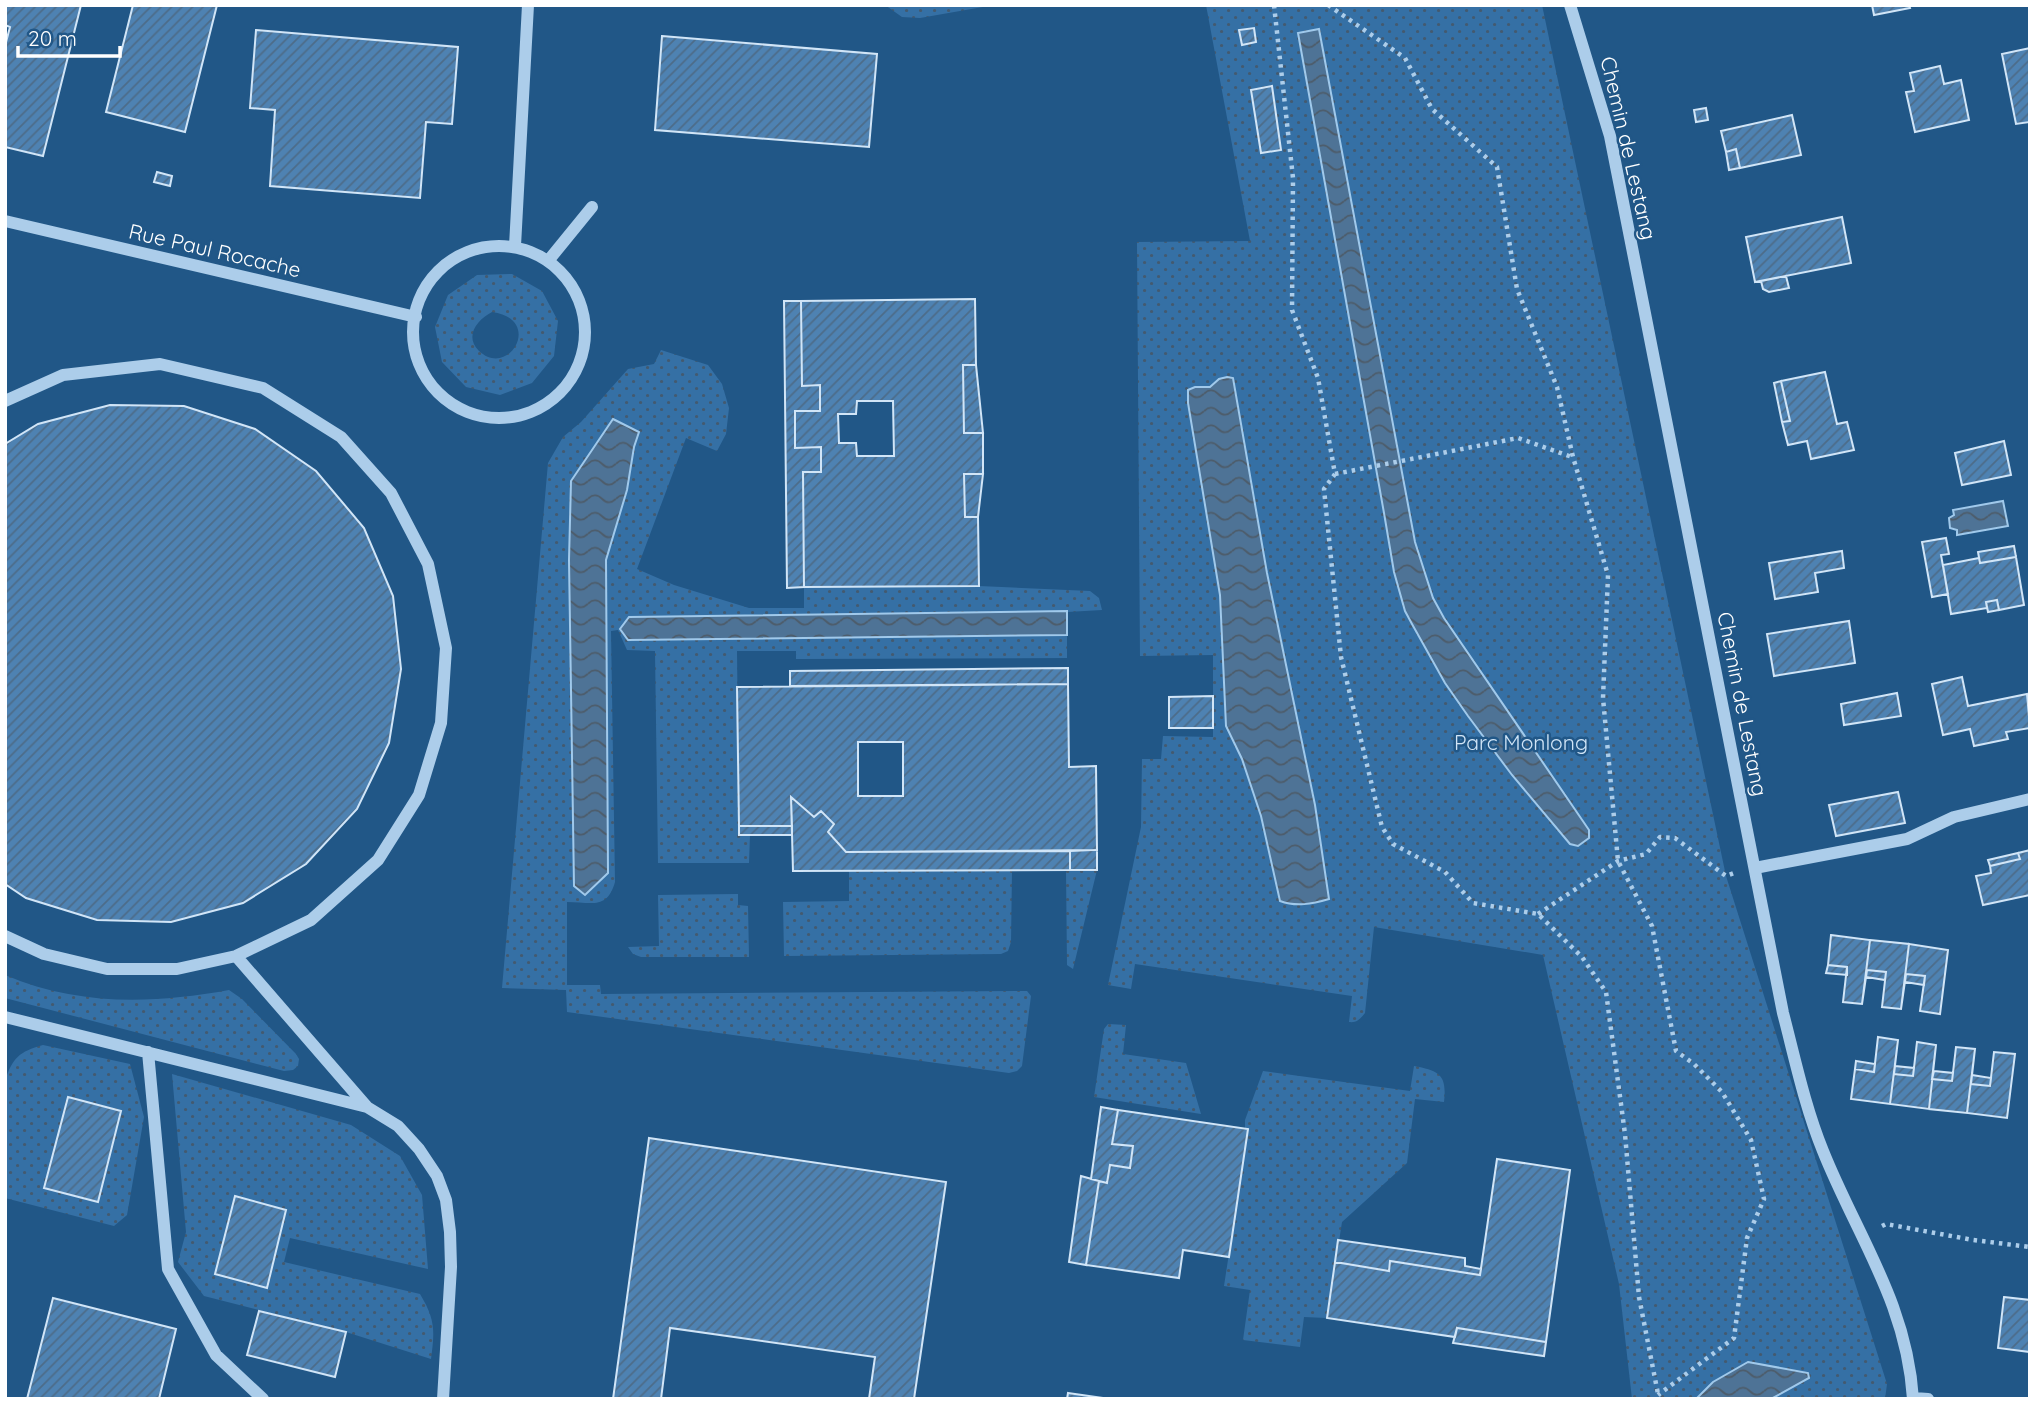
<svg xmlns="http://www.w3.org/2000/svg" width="2035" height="1404" viewBox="0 0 2035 1404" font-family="Quicksand,sans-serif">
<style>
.green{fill:url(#green-dots);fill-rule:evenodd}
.water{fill:url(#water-waves);stroke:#a0c9eb;stroke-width:2}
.building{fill:url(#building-hatch);stroke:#d1e5f7;stroke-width:2;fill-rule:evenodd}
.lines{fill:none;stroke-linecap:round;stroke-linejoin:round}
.path{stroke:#accdea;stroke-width:4.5;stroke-dasharray:3.5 5;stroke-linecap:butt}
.minor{stroke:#accdea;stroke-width:12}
.labels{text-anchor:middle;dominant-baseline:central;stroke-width:5;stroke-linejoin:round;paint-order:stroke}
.street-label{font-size:21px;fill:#fff;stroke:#215787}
.park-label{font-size:21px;fill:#d1e5f7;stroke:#215787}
</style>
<defs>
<pattern id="green-dots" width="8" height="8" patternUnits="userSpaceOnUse" patternTransform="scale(1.75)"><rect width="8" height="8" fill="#3570a5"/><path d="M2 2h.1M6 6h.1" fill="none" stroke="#435a70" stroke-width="1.8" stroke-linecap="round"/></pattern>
<pattern id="water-waves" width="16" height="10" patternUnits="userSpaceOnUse" patternTransform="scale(1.75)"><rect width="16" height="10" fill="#4e7396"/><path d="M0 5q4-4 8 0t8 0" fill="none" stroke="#4d5c6a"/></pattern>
<pattern id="building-hatch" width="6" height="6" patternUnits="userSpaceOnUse" patternTransform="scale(1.75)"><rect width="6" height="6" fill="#4e82b2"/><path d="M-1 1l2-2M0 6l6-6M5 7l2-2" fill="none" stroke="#4d6c89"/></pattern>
</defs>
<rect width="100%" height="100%" fill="#215787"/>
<path class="green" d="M885 5H994L920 18 902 17Z
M1206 5H1542L1726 876 1887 1384 1885 1399H1632L1619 1284 1543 955 1374 927 1365 1013C1360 1019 1357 1023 1349 1022L1352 996 1135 964 1131 989 1108 985 1141 827 1142 759H1161L1163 736 1213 737V655L1140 656 1137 242 1250 241Z
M512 274 542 291 558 321 554 356 532 383 500 395 466 387 442 362 435 327 448 295 477 275ZM492 312C544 319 509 379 479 351 464 336 477 320 492 312Z
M661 350 708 365 722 384 729 408 726 434 717 451 686 438 637 569 674 585 749 608H804V587L979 586 1090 591 1099 598 1102 610 1067 612V658L796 659V651H737L739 835H750L749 863H658L655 651 627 650 618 630 611 631 615 882C607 910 592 902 567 902V985H600L601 994 1027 991 1031 996 1022 1066 1017 1071 1009 1073 567 1012 566 990 502 988 548 463 563 437 581 422 628 369 654 364Z
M1012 870 1011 942 1008 951 1001 954 784 956 783 902 849 901V871Z
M1066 870H1097L1073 969 1067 965Z
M738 894V905L748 906 749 957H641L633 954 628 947 659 946 658 895Z
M5 975C78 1006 152 1004 229 990L242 999 296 1054 299 1059 298 1066 293 1070 284 1071 5 998Z
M1108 1024 1126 1025 1123 1054 1186 1063 1201 1114 1094 1097 1104 1029Z
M43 1045 130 1064 144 1117 127 1215 114 1226 5 1198V1081C13 1057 19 1052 43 1045Z
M1414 1066C1440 1071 1447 1075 1444 1102L1415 1099 1407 1163 1342 1222 1327 1318 1304 1317 1300 1347 1243 1340 1250 1290 1224 1286 1248 1130 1245 1129V1120L1263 1071 1410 1091Z
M172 1074 351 1125 400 1156 422 1195 428 1269 290 1238 284 1262 420 1294C435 1319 435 1330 431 1359L346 1332 204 1296 178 1262 186 1232Z"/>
<path class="water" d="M1319 29 1415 542 1433 598 1444 618 1589 830V838L1578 846 1570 844 1512 775 1468 716 1445 683 1412 624 1405 611 1394 572 1384 513 1298 33Z
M1227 377 1233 378 1267 573 1315 805 1329 899C1312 904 1296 907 1280 901L1261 816 1242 759 1226 726 1220 595 1188 403V390L1195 387H1210L1219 379Z
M613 419 639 432 634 447 627 490 606 560 608 873 585 895 574 886 569 560 571 481Z
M2003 501 2008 526 1957 535V530L1950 528 1949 518 1954 515 1953 510Z
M1067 611V635L628 640 620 629 629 617Z
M1748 1362 1808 1373 1809 1378 1771 1399H1696L1713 1382Z"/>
<path class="building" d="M5 5H81L43 156 5 147V46L10 27 5 25Z
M133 5H217L185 132 106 112Z
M1872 5H1909L1910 8 1874 15Z
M1254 28 1256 42 1242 45 1239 30Z
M256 30 458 47 452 124 426 122 420 198 270 186 275 110 250 108Z
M662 36 877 54 869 147 655 130Z
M2030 48V122L2016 124 2002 54Z
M1940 66 1944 84 1961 80 1969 120 1915 132 1906 92 1914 91 1910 73Z
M1272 86 1281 150 1261 153 1251 90Z
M1706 108 1708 120 1696 122 1694 110Z
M1792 115 1801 155 1740 168 1736 149 1726 152 1721 131Z
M1736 149 1740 168 1729 170 1726 152Z
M157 172 172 176 170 186 154 182Z
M1842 217 1851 263 1755 282 1746 237Z
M1786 276 1789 288 1769 292 1763 289 1761 281Z
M975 299 976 365H963L964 433H983V474H964L965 517H978L979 586 804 587 803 472H821V447L795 448V411H820V385L802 386 801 301ZM857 401H893L894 456H857L856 443H839L838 414H856Z
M784 301H801L802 386 820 385V411H795V448L821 447V472H803L804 587 787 588Z
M963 365H976L983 433H964Z
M1825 372 1837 424 1847 422 1854 450 1811 459 1807 441 1788 445 1782 422 1790 421 1781 381Z
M1781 381 1790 421 1782 422 1774 383Z
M110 405 184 406 255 429 316 471 364 528 393 596 401 669 389 743 357 809 306 864 243 903 171 922 97 920 26 898 5 884V444L38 424Z
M2004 441 2011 475 1962 485 1955 453Z
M964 474H983L978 517H965Z
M1946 538 1949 554 1941 555 1948 594 1932 597 1922 542Z
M2014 546 2016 557 1980 563 1978 552Z
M1842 551 1844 568 1815 573 1818 592 1775 599 1769 563Z
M2016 557 2024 605 1999 610 1997 600 1986 602 1987 608 1951 614 1943 565 1979 558 1980 563Z
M1997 600 1999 610 1988 612 1986 602Z
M1849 621 1855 663 1774 676 1767 634Z
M1068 668V684L790 686V671Z
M1962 677 1968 706 2027 694 2030 728 2006 732 2008 739 1974 746 1970 729 1943 735 1932 684Z
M1068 684 1069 767 1096 766 1097 850 846 852 828 832 834 824 821 811 814 817 791 797 792 826H739L737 687ZM858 742H903V796H858Z
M1897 693 1901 716 1844 725 1841 704Z
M1213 696V728H1169V697Z
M1898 792 1905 823 1836 836 1829 805Z
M791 797 814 817 821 811 834 824 828 832 846 852 1070 851V870L793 871Z
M739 826H792V835H739Z
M1097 850V870H1070V851Z
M2030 850V895L1983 905 1976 876 1991 873 1990 866 2020 859 2018 853Z
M2018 853 2020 859 1990 866 1988 860Z
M1831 935 1870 940 1862 1004 1843 1002 1847 967 1828 965Z
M1870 940 1909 944 1901 1009 1882 1007 1886 972 1867 970 1862 1004Z
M1909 944 1948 950 1940 1014 1920 1011 1925 976 1906 974 1901 1009Z
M1828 965 1847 967V975L1826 973Z
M1867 970 1886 972 1885 980 1866 977Z
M1906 974 1925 976 1924 985 1905 982Z
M1878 1037 1898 1040 1890 1104 1851 1099 1855 1069 1874 1072Z
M1898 1040 1894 1074 1913 1076 1917 1042 1936 1045 1929 1109 1890 1104Z
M1936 1045 1932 1079 1952 1081 1956 1047 1975 1049 1967 1113 1929 1109Z
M1975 1049 1971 1084 1990 1086 1994 1052 2015 1054 2007 1118 1967 1113Z
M1856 1061 1875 1064 1874 1072 1855 1069Z
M1895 1066 1914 1068 1913 1076 1894 1074Z
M1934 1071 1953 1073 1952 1081 1932 1079Z
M1972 1075 1991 1078 1990 1086 1971 1084Z
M68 1097 121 1111 98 1202 44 1188Z
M1101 1107 1118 1110 1112 1144 1133 1146 1130 1168 1110 1165 1107 1183 1091 1179Z
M1118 1110 1248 1129 1229 1257 1183 1250 1179 1278 1086 1265 1099 1181 1107 1183 1110 1165 1130 1168 1133 1146 1112 1144Z
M649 1138 946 1182 914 1399H869L875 1357 670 1328 661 1399H613Z
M1497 1159 1570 1170 1546 1342 1457 1328 1455 1337 1327 1318 1335 1262 1389 1271 1390 1261 1480 1275Z
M1081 1176 1099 1181 1086 1265 1069 1262Z
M235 1196 286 1210 267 1288 215 1274Z
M1338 1240 1465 1258V1266L1481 1269 1480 1275 1390 1261 1389 1271 1335 1262Z
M2004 1297 2030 1300V1352L1998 1348Z
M53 1298 176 1329 159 1399H27Z
M259 1311 346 1332 335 1377 247 1355Z
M1457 1328 1546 1342 1544 1356 1453 1343Z
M1068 1393 1110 1399H1067Z"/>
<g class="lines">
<path class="path" d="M1274 5 1293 178 1292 310 1318 378 1335 474 1324 489 1341 657 1382 827 1393 844 1445 872 1473 903 1538 914 1582 957 1606 992 1625 1134 1639 1297 1659 1399
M1328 5 1405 58 1432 109 1497 167 1517 289 1557 387 1573 457 1608 575 1603 698 1618 861 1652 926 1676 1051 1694 1064 1722 1092 1751 1140 1764 1199 1747 1238 1734 1338 1658 1395
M1335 474 1518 438 1572 457
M1538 914 1618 861 1646 854 1660 837 1675 838 1726 876 1734 873
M1882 1226 1886 1224 1973 1240 2030 1247"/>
<path class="minor" d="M1570 5 1610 136 1783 1013C1795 1059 1805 1107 1823 1151 1857 1236 1907 1303 1913 1399
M5 221 416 317
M413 332a86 86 0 1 1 172 0a86 86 0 1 1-172 0Z
M515 246 528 5
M548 261 592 207
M5 401 63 375 160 364 263 388 341 437 391 493 428 564 446 648 441 723 419 795 378 860 311 920 236 956 177 969H107L44 954 5 936
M1755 868 1907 839 1954 817 2030 799
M236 956 367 1107
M5 1017 367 1107 398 1126 419 1149 437 1176 446 1200 450 1232 451 1267 443 1399
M148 1052 168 1269 216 1355 263 1399
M1914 1398 1928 1399"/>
</g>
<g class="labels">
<g class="street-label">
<text transform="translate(1629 148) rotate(77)">Chemin de Lestang</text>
<text transform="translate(215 250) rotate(13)">Rue Paul Rocache</text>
<text transform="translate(1743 704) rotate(79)">Chemin de Lestang</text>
</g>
<g class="park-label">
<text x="1521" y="742">Parc Monlong</text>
</g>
</g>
<rect width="2035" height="1404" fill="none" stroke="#ffffff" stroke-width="14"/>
<path d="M18 46v10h102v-10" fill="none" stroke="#ffffff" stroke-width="3.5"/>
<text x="28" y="46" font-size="21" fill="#ffffff" stroke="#215787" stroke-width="5" paint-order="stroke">20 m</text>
</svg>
